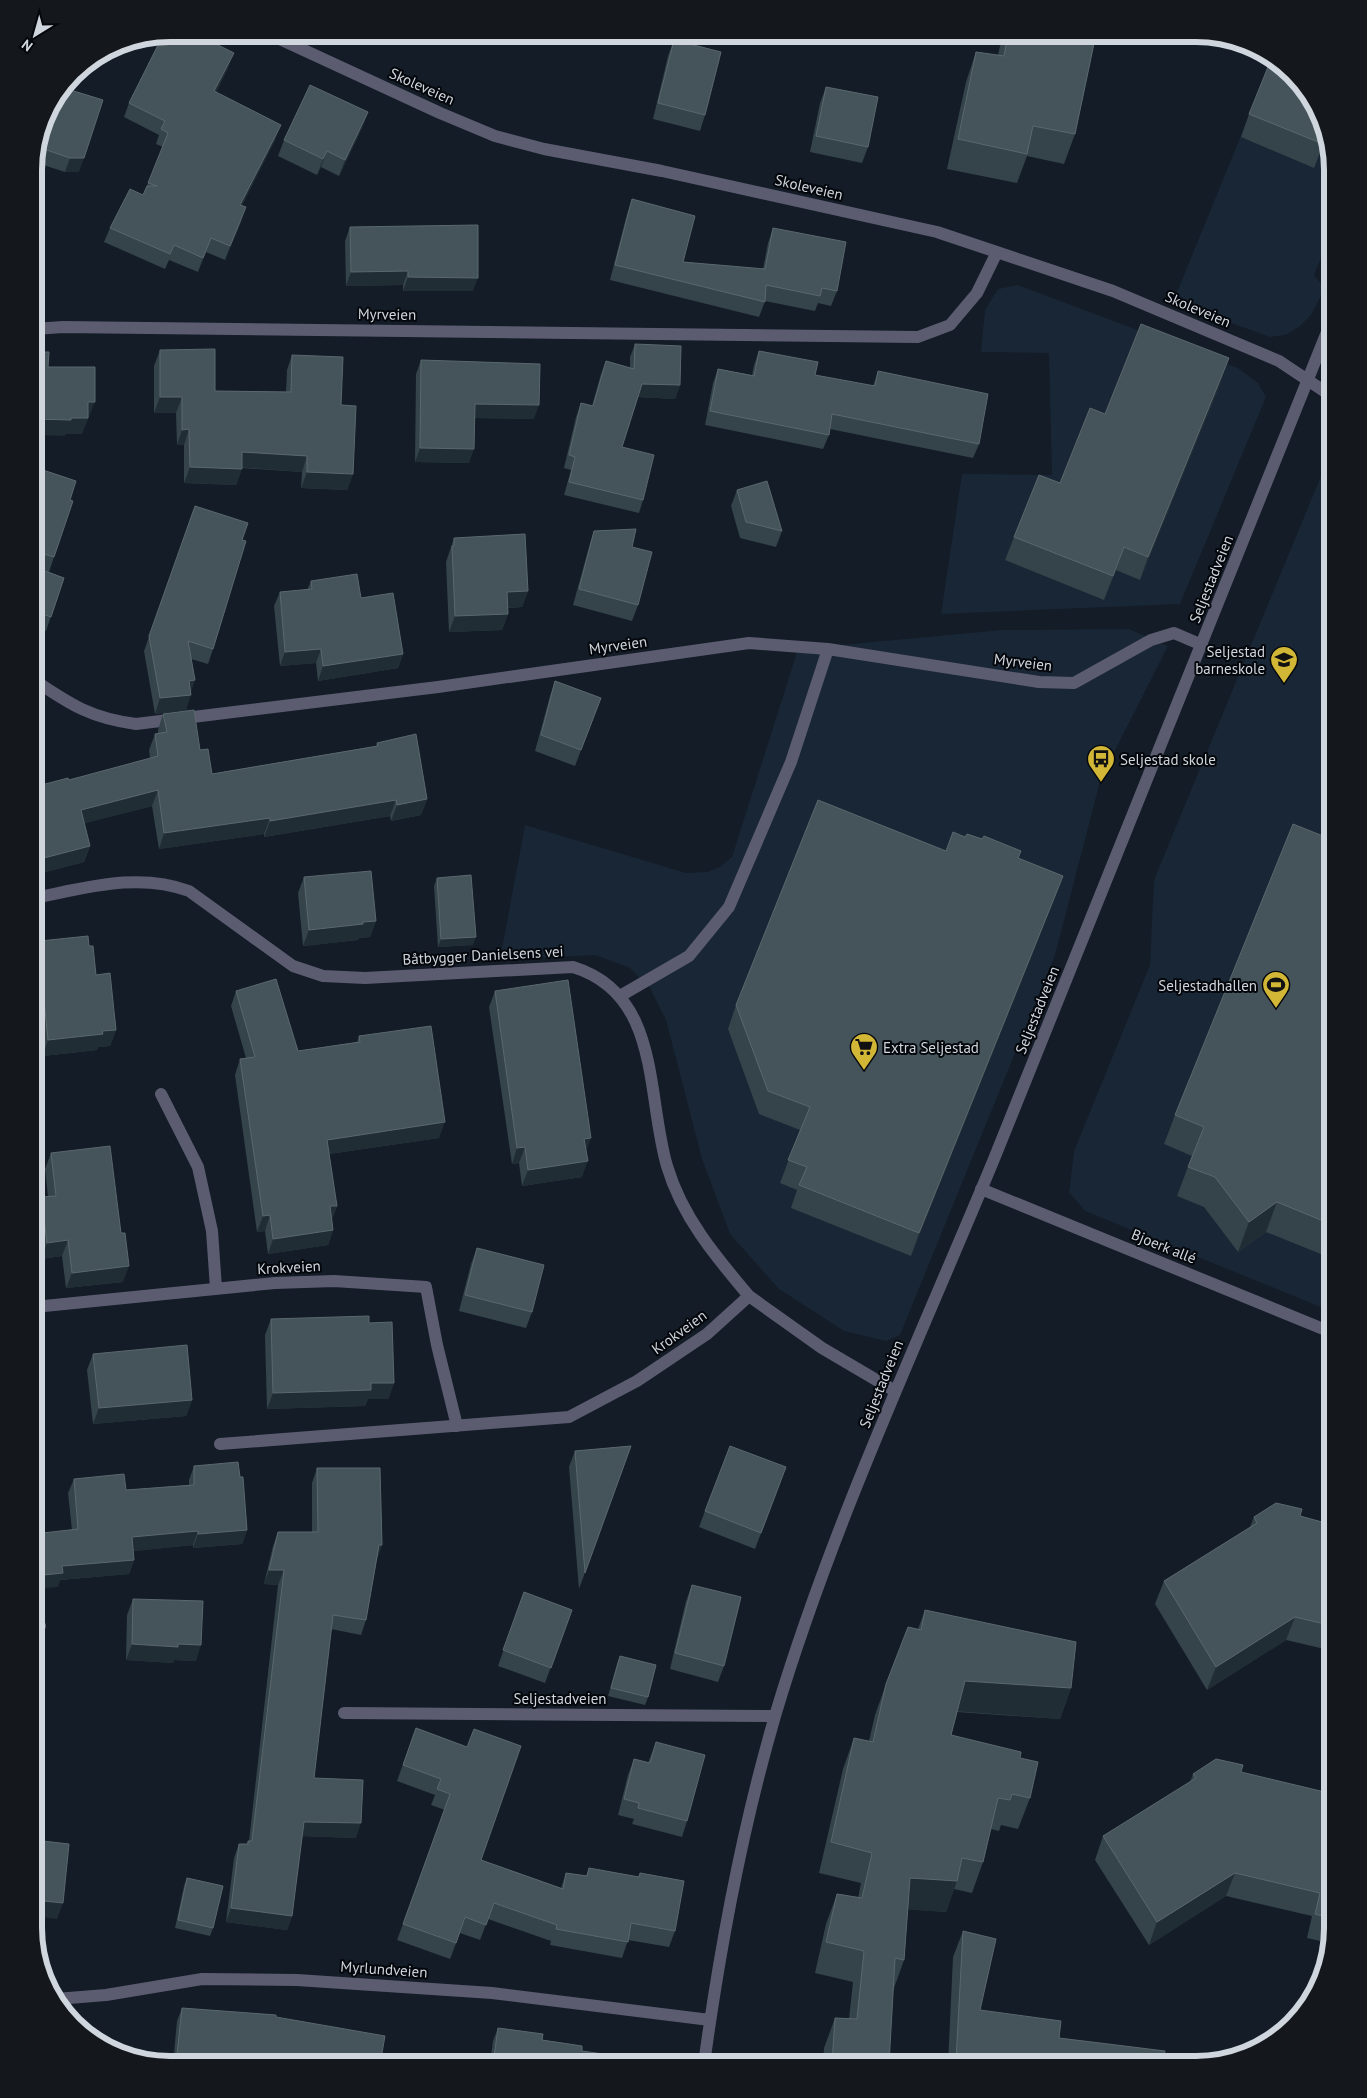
<svg xmlns="http://www.w3.org/2000/svg" width="1367" height="2098" viewBox="0 0 1367 2098" font-family="'PT Sans',sans-serif">
<style>
.built{fill:#192635}
.lines{fill:none;stroke-linecap:round;stroke-linejoin:round}
.minor{stroke:#5c5c71;stroke-width:12}
.wall{fill:#34444a}
.shaded-wall{fill:#202d35}
.building{fill:#45545a;stroke:#5a686e}
.labels{text-anchor:middle;dominant-baseline:central;stroke-width:4;stroke-linejoin:round;paint-order:stroke}
.street-label{font-size:15px;fill:#d0d6dd;stroke:#04070b}
.poi-label{font-size:15px;fill:#d0d6dd;stroke:#04070b;text-anchor:end}
.rim{fill:none;stroke:#d0d6dd;stroke-width:6}
</style>
<rect width="100%" height="100%" fill="#131c27"/>
<path class="built" d="M1273 57 1315 102 1333 171V228L1314 275 1321 284 1322 293 1311 315 1299 327 1285 335 1270 337 1173 302Z
M1018 285 1238 368 1258 383 1266 397 1180 604 941 614 962 474 1052 475 1049 353 981 352 985 310 998 289Z
M1333 447V1312L1085 1211 1069 1192 1074 1151 1150 965 1154 880Z
M1129 629 1168 646 1101 778 1055 955 900 1335 886 1341 844 1331 779 1289 730 1234 702 1159 666 1020 650 988 630 968 595 955 500 959 525 825 686 873 707 872 720 867 732 857 798 649 1002 630Z"/>
<g class="lines">
<path class="minor" d="M269 34 440 113 495 136 544 149 662 171 937 232 1113 291 1279 361 1333 397
M34 329 63 327 918 337 950 325 977 293 997 252
M34 680C71 705 91 718 136 724L438 687 749 643 828 649 1039 682 1074 683 1151 640 1174 633 1202 645
M34 898C86 888 138 872 189 891L293 966 323 976 365 978 573 967C661 994 646 1094 667 1166 682 1217 716 1257 749 1296
M620 996 689 956 729 907 791 762 828 649
M161 1094 198 1167 212 1231 216 1288
M981 1189 1333 1333
M34 1307 275 1283 334 1281 426 1287 437 1345 457 1426
M220 1444 569 1417 637 1381 707 1334 749 1296 822 1348 895 1391
M34 1636 40 1626
M344 1713 775 1716
M56 1999 106 1995 202 1979 297 1980 492 1993 710 2020
M704 2064C720 1947 742 1829 775 1716 832 1525 918 1343 994 1159 1108 879 1222 599 1333 317"/>
</g>
<path class="wall" d="M501 34H512L510 38Z
M986 34H1096L1075 134 1064 164 1027 156 1017 183 947 169 966 82 976 52 998 55 1002 37Z
M674 40 705 115 700 131 653 119 668 56Z
M228 68 216 92 275 140 242 205 241 222 225 260 206 252 198 272 169 260 165 269 104 242 110 228 143 195 163 147 156 144 159 135 124 117 129 103Z
M826 87 868 147 862 163 810 152 820 103Z
M64 88 79 172H65L34 162 44 118Z
M1315 102 1325 140 1314 168 1241 137 1249 114Z
M368 112 362 128 339 176 321 167 317 175 278 156 284 140Z
M632 199 683 262 763 269 768 243 773 228 837 291 831 306 818 303 815 311 765 301 759 317 610 280 627 214Z
M350 227 473 291H403V285L346 286 345 241Z
M635 344 680 385 675 399 638 397 622 447 643 500 639 513 564 495 571 470 564 468 576 417 581 403 592 406 601 374 606 361 630 368V357Z
M160 350 215 391 286 392 287 370 292 355 341 405 353 474 347 490 301 488 302 472 242 468 236 485 184 483V445H177L176 413H154V366Z
M759 351 815 375 873 386 878 371 979 444 973 458 830 429 829 435 823 449 705 425 713 383 718 369 752 375 754 365Z
M421 360 534 419 475 418 469 463 415 462 416 374Z
M1221 382 1140 580 1116 570 1104 600 1005 560 1014 537 1060 483 1105 414Z
M34 467 70 500 54 557 49 572 64 578 46 631 34 627Z
M737 490 782 531 776 547 740 538 731 506Z
M195 506 242 540 213 649 208 664 191 659V691L186 710 155 714 144 651Z
M594 531 632 547 638 605 632 621 573 605 589 547Z
M454 538 528 591 522 607 508 608V614L502 630 449 632 446 562Z
M311 581 361 598 403 654 398 668 318 681 316 663 280 666 274 606 280 592 307 590Z
M555 681 601 698 575 766 535 751 550 696Z
M163 714 200 750 212 774 376 746 377 743 427 799 421 815 391 821 390 816 264 837V834L159 849 152 806 84 823 90 846 84 862 34 875V787L69 780 150 759 149 750 155 734 158 733V730Z
M1333 840V1259L1266 1232 1238 1252 1204 1207 1177 1196 1192 1156 1164 1144 1175 1115Z
M946 851 1018 858 1063 876 1054 900 911 1256 791 1208 797 1190 780 1183 800 1130 759 1114 728 1029 736 1005Z
M304 877 376 921 370 937 359 938 358 940 303 946 298 893Z
M437 878 473 945 438 947 434 886Z
M89 946 96 975 116 1030 110 1046 98 1047 97 1050 43 1056 39 1025 34 1026V951Z
M236 991 298 1051 357 1042 359 1036 439 1138 329 1154 337 1206 332 1219 333 1230 328 1245 268 1254 265 1231 257 1232 235 1075 240 1059 246 1058 231 1006Z
M495 991 586 1151 582 1177 522 1186 519 1163 512 1164 489 1007Z
M51 1153 123 1282 66 1288 62 1256 41 1259 36 1213 41 1197H48L45 1169Z
M477 1248 532 1312 526 1328 459 1311 471 1264Z
M271 1319 369 1323 394 1383 388 1399H368L365 1406 267 1409 265 1335Z
M93 1354 192 1400 186 1416 93 1424 87 1370Z
M631 1446 579 1589 569 1467 575 1451Z
M194 1466 240 1477 247 1530 242 1544 193 1548V1545L133 1551 134 1560 129 1574 60 1580 58 1587 72 1530 68 1493 74 1479 126 1490 189 1485V1480Z
M786 1467 755 1549 699 1527 705 1511Z
M317 1468 382 1545 377 1559 366 1620 361 1635 331 1629 314 1778 356 1838 302 1836 292 1916 287 1930 226 1922 234 1858 239 1844H247L248 1841H249L278 1585 264 1584 273 1546 278 1532H312V1483Z
M1300 1516 1333 1525V1651L1286 1640 1207 1690 1155 1604 1164 1581 1250 1527 1254 1517Z
M692 1585 724 1666 718 1682 670 1669 686 1601Z
M524 1592 572 1610 545 1683 498 1666Z
M133 1599 196 1661 174 1660 173 1663 126 1660 127 1615Z
M925 1610 1071 1688 1060 1719 957 1712 951 1735 1020 1758 1030 1798 1018 1829 1001 1825 999 1831 991 1829 983 1862 972 1893 954 1889 946 1912 908 1909 904 1960 893 1991 889 2064H823L824 2048 835 2018 849 2019 853 1982 815 1973 826 1924 837 1894 858 1898 861 1883 819 1873 843 1769 854 1738 869 1741 875 1715 886 1684 918 1629Z
M620 1656 648 1697 645 1705 608 1696 617 1664Z
M416 1728 467 1747 481 1860 561 1888 566 1873 586 1876 589 1868 638 1877 640 1873 675 1931 669 1947 628 1940 622 1958 550 1945 551 1941 488 1919 480 1940 460 1933 450 1959 397 1940 445 1810 431 1805 435 1795 397 1781Z
M656 1742 687 1821 682 1837 632 1824 634 1819 618 1815 628 1775 634 1759 648 1763Z
M1241 1772 1333 1794V1928L1329 1943 1307 1938 1312 1916 1226 1896 1149 1945 1095 1860 1103 1836 1190 1782 1193 1774Z
M187 1878 213 1928 210 1936 175 1928 184 1886Z
M963 1931 980 2010 1059 2038 1163 2064H948L953 1957Z
M182 2008 276 2017 380 2064H173L177 2021Z
M498 2028 582 2051 623 2064H490L493 2041Z"/>
<path class="shaded-wall" d="M234 53 228 68 209 106 214 91Z
M368 112 362 128 339 176 345 160Z
M281 125 275 140 235 219 240 205Z
M327 151 321 167 317 175 323 159Z
M70 158H84L79 172H65Z
M246 207 241 222 225 260 230 246Z
M211 238 206 252 198 272 203 258Z
M34 253H42L36 269H34Z
M408 271 403 285 346 286 351 272Z
M408 277 478 278 473 291H403Z
M1229 358 1221 382 1140 580 1148 557Z
M642 384 680 385 675 399 637 397Z
M160 397H182L176 413H154Z
M88 402H95L82 434H66L65 436 34 435V419L71 418Z
M475 404 539 405 534 419 470 418Z
M189 429 184 445H177L182 430Z
M420 448 474 449 469 463 415 462Z
M242 452 307 456 302 472 236 467Z
M190 467 242 469 236 485 184 483Z
M307 472 353 474 347 490 301 488Z
M1124 547 1116 570 1104 600 1113 576Z
M528 591 522 607 501 608 507 592Z
M508 614 502 630 449 632 455 616Z
M321 649 316 663 280 666 285 652Z
M403 654 398 668 318 681 323 666Z
M195 680 190 695H191L186 710 155 714 160 698 189 681Z
M158 790 152 806 75 826 81 810Z
M427 799 421 815 391 821 397 805Z
M396 800 390 816 264 837 270 821Z
M270 818 264 834 159 849 164 833Z
M90 846 84 862 34 875 40 859Z
M1063 876 1054 900 911 1256 919 1233Z
M376 921 370 937 359 938 358 940 303 946 309 930 363 922Z
M476 937 473 945 438 947 441 939Z
M45 1009 39 1025 34 1026V1022L38 1010Z
M116 1030 110 1046 98 1047 97 1050 43 1056 48 1040 102 1031Z
M445 1122 439 1138 322 1155 327 1140Z
M591 1138 585 1154 584 1139Z
M525 1147 519 1163 512 1164 517 1148Z
M588 1161 582 1177 522 1186 528 1170Z
M1277 1202 1266 1232 1238 1252 1249 1222Z
M330 1206H337L331 1221Z
M270 1215 265 1231 257 1232 263 1216Z
M333 1230 328 1245 268 1254 273 1239Z
M68 1240 62 1256 41 1259 47 1243Z
M129 1266 123 1282 66 1288 72 1273Z
M371 1383H394L388 1399H368L365 1406 267 1409 273 1393Z
M192 1400 186 1416 93 1424 99 1408Z
M247 1530 242 1544 193 1548 198 1534Z
M198 1531 193 1545 127 1552 132 1537Z
M379 1545H382L377 1559Z
M134 1560 129 1574 60 1580 58 1587 34 1589V1576L62 1566Z
M269 1570H284L278 1585 264 1584Z
M1295 1617 1286 1640 1207 1690 1216 1667Z
M132 1644H178L201 1645 196 1661 174 1660 173 1663 126 1660Z
M965 1681 1071 1688 1060 1719 954 1711Z
M304 1822 361 1823 356 1838 298 1836Z
M1235 1873 1226 1896 1149 1945 1157 1922Z
M910 1878 957 1881 946 1912 898 1909Z
M34 1900 63 1903 57 1919 34 1916Z
M231 1908 292 1916 287 1930 226 1922Z
M956 2061 981 2064H955Z
M231 2062 255 2064H230Z"/>
<path class="building" d="M171 34H196L234 53 214 91 281 125 240 205 246 207 230 246 211 238 203 258 174 245 170 254 110 228 130 189 143 195 147 186H157L148 183 168 133 161 129 165 121 129 103 163 35Z
M1008 34H1096L1075 134 1033 126 1027 154 958 139 976 52 1004 56Z
M674 40 721 52 705 115 658 103Z
M1272 57 1315 102 1325 139 1323 144 1249 114Z
M310 85 368 112 345 160 327 151 323 159 284 140Z
M826 87 878 97 868 147 816 136Z
M64 88 103 100 84 158H70L38 147 44 118Z
M34 184H43L42 253H34Z
M632 199 695 216 683 262 765 269 773 228 846 242 837 291 822 288 820 296 766 285 765 302 615 265Z
M478 225V278L408 277V271L351 272 350 227Z
M1141 324 1229 358 1148 557 1124 547 1113 576 1014 537 1039 475 1060 483 1090 408 1105 414Z
M635 344 681 346 680 385 642 384 622 447 654 455 643 500 569 482 575 457 569 455 581 403 593 406 606 361 634 369Z
M215 349V391L291 392 292 355 343 357 341 405 356 406 353 474 307 472V456L242 452V469L190 467 189 429 182 430V397H160V350Z
M759 351 818 362 815 375 875 386 878 371 988 394 979 444 832 414 829 435 710 411 718 369 754 376Z
M34 352H49L48 367H95V402H88V418H71V420L34 419Z
M421 360 540 364 539 405 475 404 474 449 420 448Z
M34 467 76 481 70 500 73 501 54 557 34 551Z
M767 481 782 531 746 522 737 490Z
M195 506 248 523 242 540 246 541 213 649 188 641 195 680 189 681 191 695 160 698 149 636Z
M636 529 632 547 652 552 638 605 579 589 594 531Z
M525 534 528 591 507 592 508 614 455 616 452 546H454V538Z
M34 567 64 578 51 617 34 611Z
M357 574 361 598 393 593 403 654 323 666 321 649 285 652 280 592 312 589 311 581Z
M555 681 601 698 581 750 541 735Z
M194 710 200 750 208 749 212 774 378 746 377 743 416 734 427 799 397 805 396 800 270 821V818L164 833 158 790 81 810 90 846 40 859 34 837V787L68 778 69 780 158 756 155 734 167 732 163 714Z
M818 800 946 851 953 832 965 837 967 834 982 839 984 836 1021 851 1018 858 1063 876 919 1233 799 1185 807 1167 788 1160 810 1107 768 1091 736 1005Z
M1293 824 1333 840V1225L1277 1202 1249 1222 1215 1177 1188 1167 1204 1127 1175 1115Z
M371 871 376 921 363 922V924L309 930 304 877Z
M471 875 476 937 441 939 437 878Z
M88 936 89 946H93L96 975 110 973 116 1030 102 1031 103 1034 48 1040 45 1009 38 1010 34 972V951L40 941Z
M276 979 298 1051 360 1042 359 1036 431 1026 445 1122 327 1140 337 1206H330L333 1230 273 1239 270 1215 263 1216 240 1059 255 1057 236 991Z
M568 980 591 1138 584 1139 588 1161 528 1170 525 1147 517 1148 495 991Z
M110 1146 121 1233H125L129 1266 72 1273 68 1240 47 1243 41 1197 56 1196 51 1153Z
M477 1248 544 1265 532 1312 465 1295Z
M369 1316V1323L392 1322 394 1383H371V1390L273 1393 271 1319Z
M187 1345 192 1400 99 1408 93 1354Z
M631 1446 585 1573 575 1451Z
M730 1446 786 1467 761 1533 705 1511Z
M238 1462 240 1477H243L247 1530 198 1534V1531L132 1537 134 1560 62 1566 63 1573 34 1576V1534L78 1529 74 1479 124 1474 126 1490 194 1485V1466Z
M317 1468H380L382 1545H379L366 1620 333 1615 314 1778 363 1780 361 1823 304 1822 292 1916 231 1908 239 1844H248V1841H252L284 1570H269L278 1532H318Z
M1276 1503 1302 1509 1300 1516 1333 1525V1626L1295 1617 1216 1667 1164 1581 1257 1523 1254 1517Z
M692 1585 741 1597 724 1666 675 1653Z
M524 1592 572 1610 551 1668 503 1650Z
M133 1599 203 1601 201 1645 178 1644V1647L132 1644Z
M925 1610 1076 1642 1071 1688 965 1681 951 1735 1021 1752 1020 1758 1038 1762 1030 1798 1012 1794 1010 1800 998 1798 983 1862 962 1858 957 1881 910 1878 904 1960 895 1958 889 2064H832L835 2018 857 2019 864 1951 826 1942 837 1894 862 1898 872 1853 831 1842 854 1738 873 1742 886 1684 908 1627 921 1630Z
M620 1656 656 1665 648 1697 611 1688Z
M416 1728 467 1747 474 1729 521 1746 481 1860 563 1889 566 1873 587 1876 589 1868 639 1877 640 1873 684 1881 675 1931 631 1923 628 1942 556 1929 557 1925 494 1903 486 1925 465 1917 456 1943 403 1924 450 1794 437 1789 441 1779 403 1765Z
M656 1742 705 1755 687 1821 638 1808 639 1803 624 1799 634 1759 650 1763Z
M1216 1759 1243 1765 1241 1772 1333 1794V1919L1315 1914 1320 1893 1235 1873 1157 1922 1103 1836 1196 1778 1193 1774Z
M34 1840 69 1844 63 1903 34 1900Z
M187 1878 223 1886 213 1928 178 1920Z
M963 1931 996 1939 980 2010 1061 2021 1059 2038 1165 2051 1163 2064H981L956 2061Z
M182 2008 276 2015V2017L385 2036 380 2064H255L231 2062 230 2064H176Z
M498 2028 543 2034 542 2040 582 2046V2051L624 2057 623 2064H493Z"/>
<defs>
<symbol id="school-pin" viewBox="-11 -11 22 30"><path d="M0 17L-7.5 6A9.5 9.5 0 1 1 7.5 6Z" fill="#d2b635" stroke="#04070b"/><path d="M0-5L7-2L0 1L-7-2ZM-4 1L0 2.5L4 1V4Q0 6-4 4Z" fill="#111"/></symbol>
<symbol id="bus-pin" viewBox="-11 -11 22 30"><path d="M0 17L-7.5 6A9.5 9.5 0 1 1 7.5 6Z" fill="#d2b635" stroke="#04070b"/><path d="M-5-6H5V4H4V6H2V4H-2V6H-4V4H-5ZM-3.5-4V0h7V-4ZM-3.5 1.2v1.5H-2V1.2ZM2 1.2v1.5H3.5V1.2Z" fill="#111"/></symbol>
<symbol id="stadium-pin" viewBox="-11 -11 22 30"><path d="M0 17L-7.5 6A9.5 9.5 0 1 1 7.5 6Z" fill="#d2b635" stroke="#04070b"/><path d="M0-5a6.5 5 0 1 0 0 10a6.5 5 0 1 0 0-10ZM-3.5-1.8h7v3.6h-7Z" fill="#111"/></symbol>
<symbol id="supermarket-pin" viewBox="-11 -11 22 30"><path d="M0 17L-7.5 6A9.5 9.5 0 1 1 7.5 6Z" fill="#d2b635" stroke="#04070b"/><path d="M-6-5.5h2.5l.6 2H6L4.5 2H-2.5L-4.4-4H-6ZM-1.5 3.2a1.3 1.3 0 1 0 .1 0ZM3 3.2a1.3 1.3 0 1 0 .1 0Z" fill="#111"/></symbol>
</defs>
<g fill-rule="evenodd">
<use href="#school-pin" x="1268" y="644" width="32" height="43"/>
<use href="#bus-pin" x="1085" y="743" width="32" height="43"/>
<use href="#stadium-pin" x="1260" y="969" width="32" height="43"/>
<use href="#supermarket-pin" x="848" y="1031" width="32" height="43"/>
</g>
<g class="labels">
<g class="street-label">
<text transform="translate(422 86) rotate(24)">Skoleveien</text>
<text transform="translate(809 187) rotate(13)">Skoleveien</text>
<text transform="translate(1198 309) rotate(23)">Skoleveien</text>
<text transform="translate(387 314) rotate(1)">Myrveien</text>
<text transform="translate(1211 579) rotate(-68)">Seljestadveien</text>
<text transform="translate(618 645) rotate(-8)">Myrveien</text>
<text transform="translate(1023 662) rotate(7)">Myrveien</text>
<text transform="translate(483 955) rotate(-3)">Båtbygger Danielsens vei</text>
<text transform="translate(1037 1010) rotate(-68)">Seljestadveien</text>
<text transform="translate(1164 1246) rotate(22)">Bjoerk allé</text>
<text transform="translate(289 1267) rotate(-3)">Krokveien</text>
<text transform="translate(679 1332) rotate(-36)">Krokveien</text>
<text transform="translate(881 1384) rotate(-68)">Seljestadveien</text>
<text x="560" y="1698">Seljestadveien</text>
<text transform="translate(384 1969) rotate(4)">Myrlundveien</text>
</g>
<g class="poi-label">
<text x="1265" y="651">Seljestad<tspan x="1265" dy="17">barneskole</tspan></text>
<text x="1120" y="759" text-anchor="start">Seljestad skole</text>
<text x="1257" y="985">Seljestadhallen</text>
<text x="883" y="1047" text-anchor="start">Extra Seljestad</text>
</g>
</g>
<path d="M0 0H1367V2098H0ZM170 42H1196A128 128 0 0 1 1324 170V1928A128 128 0 0 1 1196 2056H170A128 128 0 0 1 42 1928V170A128 128 0 0 1 170 42Z" fill="#14181c" fill-rule="evenodd"/>
<path class="rim" d="M170 42H1196A128 128 0 0 1 1324 170V1928A128 128 0 0 1 1196 2056H170A128 128 0 0 1 42 1928V170A128 128 0 0 1 170 42Z"/>
<g transform="translate(35 35) rotate(217)" stroke="#04070b" stroke-width="4" paint-order="stroke">
<path d="M0-4L9 19L0 12L-9 19Z" fill="#d0d6dd"/>
<text y="-8" font-size="14" font-weight="bold" text-anchor="middle" fill="#d0d6dd">N</text>
</g>
</svg>
